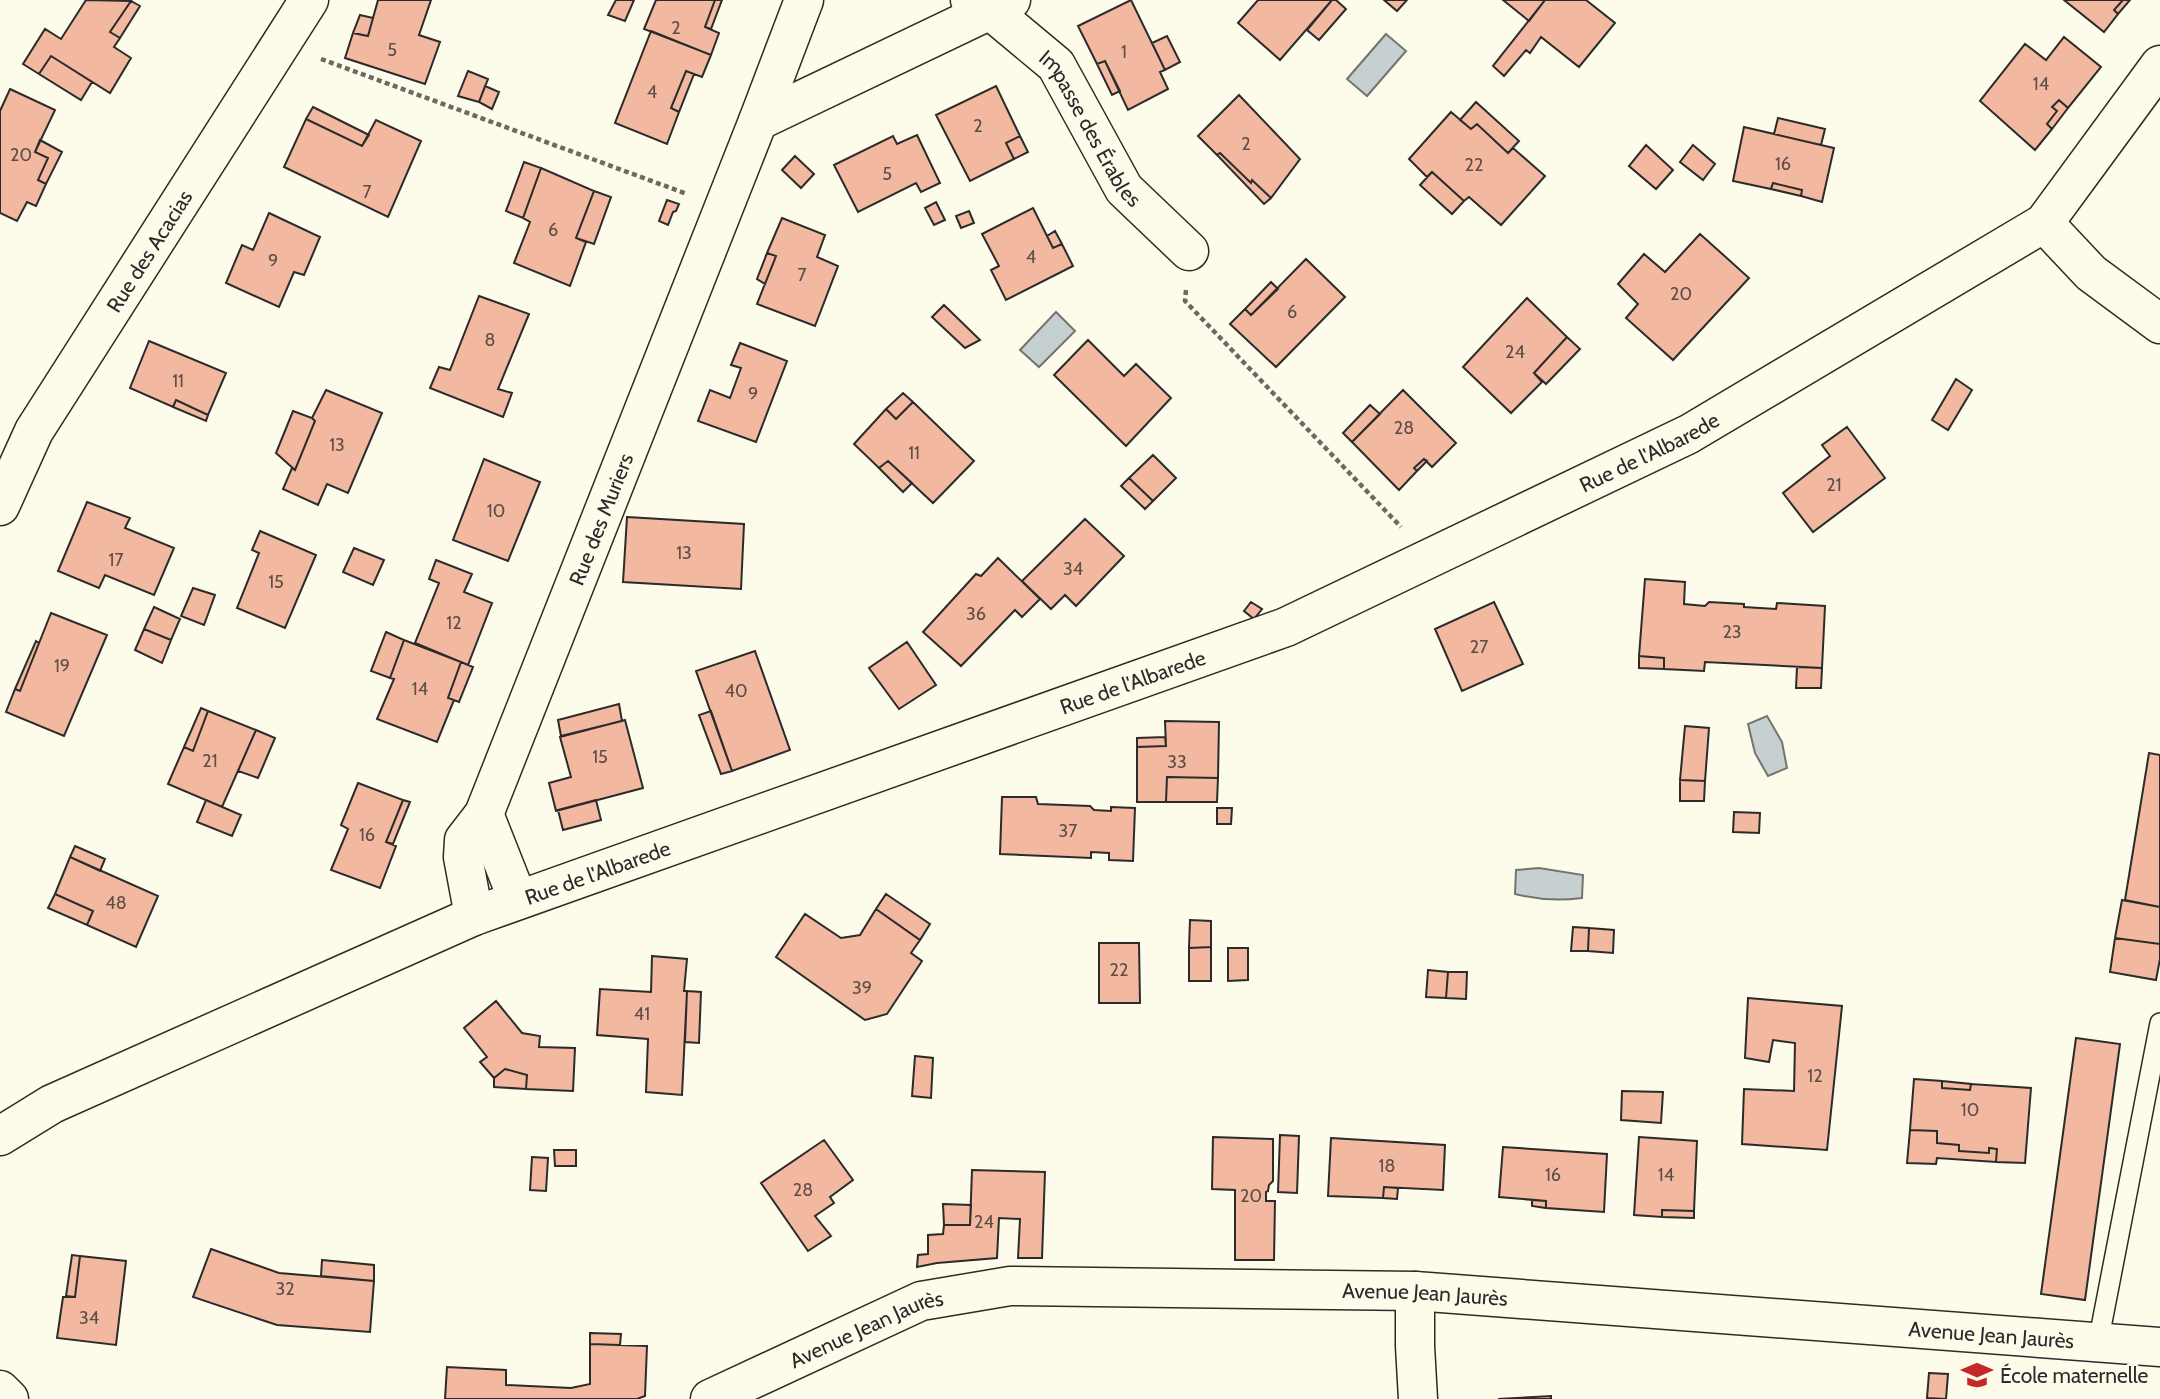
<svg xmlns="http://www.w3.org/2000/svg" width="2160" height="1399" viewBox="0 0 2160 1399" font-family="Cabin,sans-serif">
<style>
.water{fill:#c7d0d0;stroke:#74746e;stroke-width:2}
.building{fill:#f2b8a0;stroke:#2b2b2b;stroke-width:2}
.lines{fill:none;stroke-linecap:round;stroke-linejoin:round}
.lane-casing{stroke:#2b2b2b;stroke-width:22}
.street-casing{stroke:#2b2b2b;stroke-width:41}
.secondary-casing{stroke:#2b2b2b;stroke-width:41}
.path{stroke:#6a6964;stroke-width:4.5;stroke-dasharray:5 3.5;stroke-linecap:butt}
.lane{stroke:#fdfbea;stroke-width:19}
.street{stroke:#fdfbea;stroke-width:38}
.secondary{stroke:#fdfbea;stroke-width:38}
.labels{text-anchor:middle;dominant-baseline:central;stroke-width:5;stroke-linejoin:round;paint-order:stroke}
.number-label{font-size:18px;fill:#5d4e48}
.street-label{font-size:21px;fill:#2b2b2b;stroke:#fdfbea}
.poi-label{font-size:21px;fill:#2b2b2b;stroke:#fdfbea;text-anchor:start}
</style>
<rect width="100%" height="100%" fill="#fdfbea"/>
<path class="water" d="M1386 34 1406 51 1367 96 1347 79Z
M1056 312 1075 331 1039 367 1020 350Z
M1767 716 1782 742 1787 768 1768 776 1755 753 1748 724Z
M1539 868 1583 875 1582 898C1559 901 1538 900 1515 894L1516 870Z"/>
<path class="building" d="M86 0 131 1 110 32 120 38 114 47 131 58 110 93 51 56 39 74 23 64 45 29 61 39Z
M378 0H431L419 35 440 42 425 84 345 58 353 33 368 36Z
M616 0H634L625 21 608 15Z
M656 0H715L705 27 719 33 711 55 644 29Z
M715 0H722L711 29 705 27Z
M1131 0 1165 70 1160 72 1168 89 1128 110 1105 61 1097 64 1078 26Z
M1258 0H1332L1280 60 1238 23Z
M1332 0H1336L1346 9 1319 40 1307 30Z
M1384 0H1407L1397 11Z
M1503 0H1545L1529 21Z
M1545 0H1586L1615 23 1579 67 1541 37 1530 53 1526 50 1504 76 1493 66Z
M2064 0H2123L2114 10 2118 14 2104 32Z
M2123 0H2130L2118 14 2114 10Z
M131 1 140 6 120 38 110 32Z
M360 15 373 18 368 36 353 33Z
M651 31 711 55 702 77 686 71 671 108 679 112 667 144 615 123Z
M1167 36 1180 62 1165 70 1152 43Z
M2064 37 2101 67 2068 108 2059 100 2052 107 2057 111 2047 124 2052 129 2035 150 1980 101 2025 44 2046 60Z
M51 56 92 82 81 100 39 74Z
M1105 61 1120 91 1112 95 1097 64Z
M468 71 488 79 479 102 458 96Z
M686 71 694 74 679 112 671 108Z
M485 86 499 92 492 109 479 102Z
M996 86 1020 136 1006 143 1014 159 970 181 936 115Z
M10 89 55 110 35 152 48 158 38 180 46 184 36 206 27 202 17 221 0 213V111Z
M1239 95 1300 159 1271 198 1252 180 1251 183 1220 153 1217 155 1198 136Z
M2059 100 2068 108 2052 129 2047 124 2057 111 2052 107Z
M1476 102 1519 141 1508 153 1477 124 1471 129 1460 120Z
M313 107 369 135 362 146 306 119Z
M1451 112 1471 129 1477 124 1508 153 1513 148 1545 176 1501 225 1469 197 1464 201 1432 172 1427 177 1409 159Z
M1778 118 1825 129 1821 145 1774 134Z
M306 119 362 146 376 120 421 141 388 217 284 167Z
M1744 127 1834 148 1822 202 1801 196 1802 190 1773 183 1771 189 1733 181Z
M917 135 940 183 921 192 916 183 858 212 834 165 893 136 897 144Z
M1020 136 1028 152 1014 159 1006 143Z
M40 140 62 152 46 184 38 180 48 158 35 152Z
M1646 145 1673 170 1656 189 1629 166Z
M1693 145 1715 164 1703 180 1680 162Z
M1220 153 1251 183 1252 180 1271 198 1264 204 1217 155Z
M795 156 814 174 801 188 782 170Z
M524 162 541 168 523 218 506 211Z
M541 168 594 191 576 238 586 242 570 286 514 263 530 222 523 218Z
M1432 172 1464 201 1452 214 1420 185Z
M1773 183 1802 190 1801 196 1771 189Z
M594 191 611 197 594 244 576 238Z
M667 200 679 204 676 211 673 212 668 225 659 221Z
M936 202 945 220 934 225 925 208Z
M1033 208 1053 248 1062 244 1073 266 1006 300 991 270 999 266 982 234Z
M969 211 974 223 961 228 956 216Z
M269 213 320 237 304 275 294 272 279 307 226 283 242 245 253 250Z
M782 218 825 235 817 257 838 266 815 326 757 304 776 256 767 253Z
M1055 231 1062 244 1053 248 1047 236Z
M1700 234 1749 278 1673 360 1626 318 1638 304 1618 284 1644 254 1665 272Z
M767 253 776 256 765 284 757 279Z
M1306 259 1345 297 1276 367 1230 324 1245 309 1251 315Z
M1271 282 1278 289 1251 315 1245 309Z
M479 296 529 314 498 389 512 393 503 417 430 388 439 367 450 370Z
M1527 298 1567 337 1534 373 1542 382 1511 413 1463 367Z
M944 305 980 340 965 348 932 317Z
M1567 337 1580 349 1546 384 1534 373Z
M1088 340 1124 376 1136 364 1171 398 1126 446 1054 375Z
M149 341 226 373 208 415 176 400 173 407 130 388Z
M740 343 787 361 756 442 698 421 710 390 730 398 741 368 731 365Z
M1956 379 1972 390 1948 430 1932 420Z
M326 390 382 413 348 493 327 484 318 505 283 489 292 468 295 470 315 421 312 418Z
M1403 390 1456 443 1432 467 1424 459 1414 468 1417 471 1399 490 1352 442Z
M903 393 913 402 896 419 886 409Z
M176 400 208 415 206 421 173 407Z
M913 402 974 461 933 503 888 461 879 468 854 444 886 409 896 419Z
M1370 405 1380 414 1352 442 1343 433Z
M293 411 312 418 315 421 295 470 276 453Z
M1847 427 1885 478 1813 532 1783 493 1830 456 1822 445Z
M1153 455 1176 478 1153 501 1129 478Z
M484 459 540 482 508 561 453 540Z
M1424 459 1427 461 1417 471 1414 468Z
M888 461 912 483 903 492 879 468Z
M1129 478 1153 501 1145 509 1121 486Z
M87 502 130 518 125 528 174 548 154 595 105 575 99 588 58 571Z
M627 517 744 524 741 589 623 582Z
M1085 519 1124 556 1076 606 1065 595 1051 609 1022 581Z
M260 531 316 555 285 628 237 608 259 553 252 550Z
M354 548 384 560 373 585 343 572Z
M998 558 1040 599 1022 617 1015 610 961 666 923 632 976 574 981 576Z
M436 560 472 574 464 592 492 603 468 665 415 643 439 583 429 579Z
M1645 579 1685 582 1684 604 1705 606 1709 602 1744 604V607L1776 609 1777 603 1825 606 1822 668 1705 662 1704 671 1664 669V658L1639 656Z
M193 588 215 595 204 625 181 616Z
M1251 602 1262 609 1254 619 1244 611Z
M1494 602 1523 664 1462 691 1435 629Z
M154 607 180 619 171 640 144 629Z
M51 613 107 635 64 736 6 712 15 689 20 691Z
M144 629 171 640 162 663 135 650Z
M386 632 404 640 390 678 371 671Z
M404 640 461 662 448 698 454 700 437 742 377 719 394 679 390 678Z
M36 641 39 643 20 691 15 689Z
M907 642 936 685 899 709 869 668Z
M755 651 790 750 732 771 696 671Z
M1639 656 1664 658V669L1639 668Z
M461 662 473 667 459 702 448 698Z
M1797 667 1822 668 1821 688H1796Z
M619 704 622 721 561 736 558 720Z
M201 708 208 711 193 751 184 747Z
M208 711 256 730 222 807 168 784 184 747 193 751Z
M711 711 732 771 721 774 699 715Z
M625 720 643 788 556 811 549 783 571 777 560 737Z
M1165 721 1219 722 1218 778 1167 777 1166 802H1137V747L1166 746Z
M1685 726 1709 728 1705 781 1680 780Z
M256 730 275 738 258 778 238 771Z
M1165 737 1166 746 1137 747V738Z
M2149 753 2160 755V907L2125 900Z
M1167 777 1218 778 1217 802H1166Z
M1680 780 1705 781 1704 801H1680Z
M358 783 403 800 386 842 396 846 380 888 331 870 348 829 341 825Z
M1002 797H1036L1038 804 1090 806 1094 810 1111 811V807L1135 808 1133 861 1109 860V853L1091 852V858L1000 854Z
M206 800 241 815 232 836 197 822Z
M403 800 410 802 393 844 386 842Z
M596 800 601 820 563 830 558 810Z
M1217 808H1232L1231 824H1217Z
M1734 812 1760 813 1759 833 1733 832Z
M75 846 105 859 100 871 70 857Z
M70 857 158 896 136 947 87 925 93 911 55 894Z
M55 894 93 911 87 925 48 908Z
M886 894 930 924 920 940 876 909Z
M2122 900 2160 907V944L2115 938Z
M876 909 920 940 911 953 922 961 887 1014 865 1020 776 957 805 914 841 938 860 935Z
M1190 920 1211 921V947L1189 948Z
M1573 927 1589 928 1588 951H1571Z
M1589 928 1614 930 1613 953 1588 951Z
M2115 938 2160 944V959L2156 980 2110 972Z
M1099 943H1139L1140 1003H1099Z
M1211 947V981H1189V948Z
M1228 948H1248V980L1228 981Z
M652 956 687 959 684 991H687L682 1095 646 1092 648 1039 597 1035 600 989 651 992Z
M1428 970 1448 972 1446 998 1426 997Z
M1448 972H1467L1466 999 1446 998Z
M687 991 701 992 699 1043 685 1042Z
M1748 998 1842 1006 1827 1150 1742 1144 1744 1089 1794 1091 1795 1043 1773 1040 1769 1062 1745 1058Z
M496 1001 522 1033 540 1036 539 1047 575 1048 573 1091 526 1089 527 1075 505 1069 494 1078 480 1062 487 1057 464 1028Z
M2076 1038 2120 1044 2085 1300 2041 1294Z
M915 1056 933 1058 931 1098 912 1096Z
M505 1069 527 1075 526 1089 494 1087V1078Z
M1914 1079 1942 1081V1088L1970 1090 1971 1084 2031 1088 2025 1163 1996 1162 1997 1149 1989 1148V1153L1959 1151V1145L1937 1143V1131L1910 1130Z
M1942 1081 1971 1084 1970 1090 1942 1088Z
M1622 1091 1663 1092 1661 1123 1621 1120Z
M1910 1130 1937 1131V1143L1959 1145V1151L1989 1153V1148L1997 1149 1996 1162 1937 1158 1936 1164 1907 1163Z
M1280 1135 1299 1136 1297 1193 1278 1192Z
M1213 1137 1273 1139V1181L1269 1185 1268 1191 1266 1192V1201H1275L1274 1260H1235V1190L1212 1189Z
M1639 1137 1697 1141 1694 1211 1662 1210V1217L1634 1215Z
M1331 1138 1445 1145 1443 1190 1384 1187 1383 1198 1328 1196Z
M824 1140 853 1180 830 1197 834 1203 815 1216 831 1236 808 1251 761 1183Z
M1503 1147 1607 1154 1604 1212 1546 1208V1201L1499 1197Z
M554 1150H576V1166H555Z
M532 1157 548 1158 546 1191 530 1190Z
M972 1170 1045 1172 1042 1258H1018L1020 1219 999 1218 997 1258 937 1263 917 1267 918 1255 928 1254V1235L943 1234 944 1225H970Z
M1384 1187 1398 1188 1397 1199 1383 1198Z
M1532 1200 1546 1201V1208L1532 1206Z
M943 1204 971 1205 970 1225H944Z
M1662 1210 1694 1211V1218L1662 1217Z
M211 1249 279 1273 374 1281 370 1332 277 1325 193 1297Z
M72 1255 80 1256 75 1297 66 1296Z
M80 1256 126 1261 116 1345 57 1338 63 1297H75Z
M322 1260 374 1265V1281L321 1276Z
M590 1333 621 1334 620 1345 590 1344Z
M590 1344 647 1346 645 1396 637 1399H445L447 1367 506 1370V1385L571 1388 590 1384Z
M1929 1373 1948 1374 1946 1399 1927 1398Z
M1551 1396V1399H1498Z"/>
<g class="lines">
<defs>
<path id="lane" d="M2098 1343 2160 1023"/>
<g id="street">
<path id="s1" d="M970 0 990 10 1056 65 1124 189 1189 251"/>
<path d="M758 121 804 0"/>
<path d="M2044 223 2091 273 2160 324"/>
<path id="s2" d="M0 506 34 431 309 0"/>
<path d="M484 814 518 900"/>
<path id="s3" d="M474 916 463 857 464 840 484 814 758 121 1011 0"/>
<path id="s4" d="M0 1136 52 1104 474 916 1286 627 1689 434 2044 223 2160 65"/>
<path d="M1415 1291V1346L1418 1399"/>
</g>
<g id="secondary">
<path d="M0 1390 9 1399"/>
<path id="s5" d="M710 1399 921 1301 1010 1286 1415 1291 2160 1347"/>
</g>
</defs>
<use href="#lane" class="lane-casing"/>
<use href="#street" class="street-casing"/>
<use href="#secondary" class="secondary-casing"/>
<path class="path" d="M321 59 687 194
M1186 290 1185 301 1401 527"/>
<use href="#lane" class="lane"/>
<use href="#street" class="street"/>
<use href="#secondary" class="secondary"/>
</g>
<defs>
<symbol id="school-bare" viewBox="-9 -9 18 18"><path d="M0-5L7-2L0 1L-7-2ZM-4 1L0 2.5L4 1V4Q0 6-4 4Z" fill="#c62828" stroke="#fdfbea" stroke-width="2.5" paint-order="stroke"/></symbol>
</defs>
<g fill-rule="evenodd">
<use href="#school-bare" x="1955" y="1353" width="44" height="44"/>
</g>
<g class="labels">
<g class="number-label">
<text x="676" y="28">2</text>
<text x="392" y="50">5</text>
<text x="1124" y="52">1</text>
<text x="2041" y="84">14</text>
<text x="652" y="92">4</text>
<text x="978" y="126">2</text>
<text x="1246" y="144">2</text>
<text x="21" y="155">20</text>
<text x="1783" y="164">16</text>
<text x="1474" y="165">22</text>
<text x="887" y="174">5</text>
<text x="367" y="192">7</text>
<text x="553" y="230">6</text>
<text x="1031" y="257">4</text>
<text x="273" y="261">9</text>
<text x="802" y="275">7</text>
<text x="1681" y="294">20</text>
<text x="1292" y="312">6</text>
<text x="490" y="340">8</text>
<text x="1515" y="352">24</text>
<text x="178" y="381">11</text>
<text x="753" y="394">9</text>
<text x="1404" y="428">28</text>
<text x="337" y="445">13</text>
<text x="914" y="453">11</text>
<text x="1834" y="485">21</text>
<text x="496" y="511">10</text>
<text x="684" y="553">13</text>
<text x="116" y="560">17</text>
<text x="1073" y="569">34</text>
<text x="276" y="582">15</text>
<text x="976" y="614">36</text>
<text x="454" y="623">12</text>
<text x="1732" y="632">23</text>
<text x="1479" y="647">27</text>
<text x="62" y="666">19</text>
<text x="420" y="689">14</text>
<text x="736" y="691">40</text>
<text x="600" y="757">15</text>
<text x="210" y="761">21</text>
<text x="1177" y="762">33</text>
<text x="1068" y="831">37</text>
<text x="367" y="835">16</text>
<text x="116" y="903">48</text>
<text x="1119" y="970">22</text>
<text x="862" y="988">39</text>
<text x="642" y="1014">41</text>
<text x="1815" y="1076">12</text>
<text x="1970" y="1110">10</text>
<text x="1387" y="1166">18</text>
<text x="1553" y="1175">16</text>
<text x="1666" y="1175">14</text>
<text x="803" y="1190">28</text>
<text x="1251" y="1196">20</text>
<text x="984" y="1222">24</text>
<text x="285" y="1289">32</text>
<text x="89" y="1318">34</text>
</g>
<g class="street-label">
<text stroke="none"><textPath href="#s1" startOffset="180">Impasse des Érables</textPath></text>
<text stroke="none"><textPath href="#s2" startOffset="296">Rue des Acacias</textPath></text>
<text stroke="none"><textPath href="#s4" startOffset="1788">Rue de l'Albarede</textPath></text>
<text stroke="none"><textPath href="#s3" startOffset="427">Rue des Muriers</textPath></text>
<text stroke="none"><textPath href="#s4" startOffset="1222">Rue de l'Albarede</textPath></text>
<text stroke="none"><textPath href="#s4" startOffset="654">Rue de l'Albarede</textPath></text>
<text stroke="none"><textPath href="#s5" startOffset="738">Avenue Jean Jaurès</textPath></text>
<text stroke="none"><textPath href="#s5" startOffset="172">Avenue Jean Jaurès</textPath></text>
<text stroke="none"><textPath href="#s5" startOffset="1306">Avenue Jean Jaurès</textPath></text>
</g>
<g class="poi-label">
<text x="2000" y="1375">École maternelle</text>
</g>
</g>
</svg>
